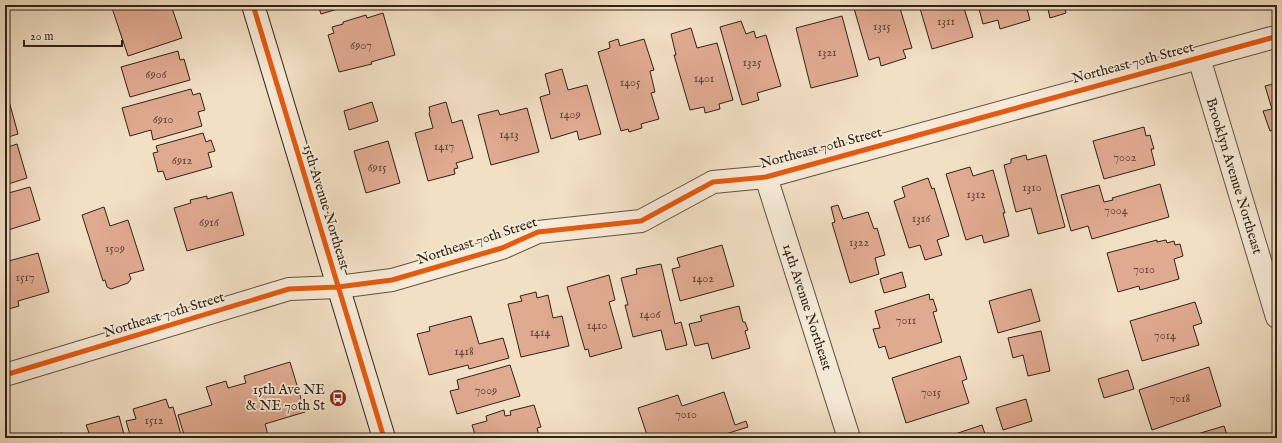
<svg xmlns="http://www.w3.org/2000/svg" width="1282" height="443" viewBox="0 0 1282 443" font-family="'IM FELL English',serif">
<style>
.building{fill:#e0aa91;stroke:#312215}
.lines{fill:none;stroke-linecap:round;stroke-linejoin:round}
.street-casing{stroke:#615241;stroke-width:24}
.secondary-casing{stroke:#312215;stroke-width:24}
.street{stroke:#f7ebd9;stroke-width:22}
.secondary{stroke:#f7ebd9;stroke-width:22}
.cycleway-casing{stroke:#f7ebd9;stroke-width:8}
.cycleway{stroke:#e8590c;stroke-width:5}
.labels{text-anchor:middle;dominant-baseline:central;stroke-width:3.5;stroke-linejoin:round;paint-order:stroke}
.number-label{font-size:12px;fill:#5d4434}
.street-label{font-size:14px;fill:#312215;stroke:#f7ebd9}
.poi-label{font-size:14px;fill:#312215;stroke:#f7ebd9;text-anchor:end}
</style>
<rect width="100%" height="100%" fill="#f2e0c5"/>
<filter id="stains"><feTurbulence type="fractalNoise" baseFrequency=".005" numOctaves="4"/><feColorMatrix values="0 0 0 0 .2 0 0 0 0 .09 0 0 0 0 .02 0 0 0 .5 -.17"/></filter>
<radialGradient id="worn" r=".72"><stop offset=".6" stop-color="#630" stop-opacity="0"/><stop offset="1" stop-color="#630" stop-opacity=".3"/></radialGradient>
<path class="building" d="M111 5H171L182 38 128 56Z
M318 5H351L321 14Z
M853 5H899L912 48 903 50 906 58 881 66 879 57 869 60Z
M919 5H963L973 37 932 49Z
M978 5H1026L1030 20 1000 29 998 20 983 24Z
M1047 5H1076L1065 8 1066 13 1050 18Z
M383 13 395 55 371 62 372 64 339 72 328 35 334 33 332 27 343 24V22L366 15 367 18Z
M842 16 858 76 811 88 796 28Z
M741 21 746 34 754 31 756 38 766 35 781 86 757 93 759 100 742 105 720 27Z
M691 28 697 48 717 43 733 100 719 104 720 109 705 113 704 107 690 110 674 55H676L671 34Z
M618 39 620 46 644 39 654 70 650 71 655 92 651 93 659 119 641 124 642 128 629 132 628 129 621 131 598 52 610 48 609 42Z
M178 51 180 60 184 59 190 80 130 97 121 67Z
M5 69 10 86 5 88Z
M562 69 568 90 587 85 601 134 579 140 577 131 551 139 540 97 550 94 545 74Z
M1277 83V129L1270 131 1263 111 1272 109 1265 86Z
M191 89 193 95 200 93 205 110 198 112 202 126 153 140 151 130 130 136 122 108Z
M9 101 18 134 5 138V102Z
M372 102 378 121 349 130 344 111Z
M446 102 452 123 462 120 473 158 456 163 458 168 454 169 455 174 428 181 415 133 433 128 429 113 430 112 429 107Z
M527 108 539 152 491 165 478 115 498 110 500 115Z
M1144 127 1146 136 1150 135 1154 149H1151L1155 165 1104 179 1093 141Z
M203 133 206 142 211 140 215 151 208 153 212 167 166 180 163 171 158 172 153 153 158 152 156 146Z
M388 141 400 183 366 193 354 151Z
M17 144 27 178 5 185V148Z
M1026 155 1027 160 1046 155 1065 227 1038 234 1031 208 1016 212 1004 165 1011 163V159Z
M970 167 973 176 993 170 1005 213H1003L1009 236 984 243 982 235 966 240 946 174Z
M928 178 932 189 934 188 949 236 937 240 942 255 925 260 920 245 909 248 894 201 905 197 902 187Z
M1160 184 1169 217 1092 239 1088 226 1071 231 1061 195 1099 185 1104 202 1113 200 1112 198Z
M30 187 40 220 5 231V194Z
M232 192 244 235 187 251 174 208 191 203 190 200 207 196V199Z
M838 205 843 219 868 212 874 229 877 228 885 255 875 258 879 274 850 283 832 223 835 222 831 207Z
M104 207 110 226 128 220 144 270 129 274 131 279 128 283 111 289 107 287 105 280 103 281 82 215Z
M1157 240V242L1166 240 1167 243 1174 241 1175 245 1180 244 1183 256 1174 259 1179 279 1140 290 1139 286 1118 292 1107 253Z
M722 245 734 286 680 301 672 269 680 267 677 258Z
M38 253 49 292 18 301 19 306 5 310V262Z
M661 264 675 324 681 322 687 345 666 350 661 330 633 337 625 305H628L621 278 637 274 636 269Z
M902 272 906 287 884 293 880 279Z
M609 275 615 300 609 302 622 348 590 357 588 349 585 350 567 287Z
M1031 289 1040 321 998 333 989 301Z
M536 292 537 298 548 295 553 318 562 316 569 346 521 357 508 304 522 301 520 296Z
M929 294 930 300 933 299 937 311 933 312 942 342 889 359 885 346 879 348 873 329 880 328 875 311Z
M1195 302 1202 323 1193 326 1199 345 1142 361 1130 321Z
M739 306 743 322H745L748 330 745 331 750 348 712 359 708 343 695 346 689 324 702 321 700 316Z
M471 316 479 344 503 338 509 358 469 369 468 365 429 375 417 334 430 331 429 327Z
M1041 331 1050 371 1028 376 1023 355 1013 358 1008 338Z
M960 356 967 379 962 381 969 403 906 423 892 378Z
M290 362 305 412 265 424 268 435 260 438H185L178 415 212 405 206 387 226 381 228 388 246 383 244 376Z
M510 365 520 396 457 414 450 391 459 389 457 380Z
M1209 367 1221 406 1152 430 1139 390Z
M1128 370 1134 389 1104 398 1098 379Z
M724 392 735 425 746 421 748 427 713 438H648L638 408 678 395 682 406Z
M166 399 169 408 173 407 182 438H131L126 421 136 419 133 409Z
M1026 399 1032 421 1003 430 996 408Z
M534 405 541 427 537 428 539 436 534 438H476L472 425 487 421 486 416 504 410 505 416 511 415 510 411Z
M119 416 125 438H80L79 435 89 433 86 425Z
M982 425 985 434 988 433 989 438H943Z
M1224 426 1228 438H1184Z
M62 433 64 438H44Z"/>
<g class="lines">
<defs>
<path id="street" d="M1199 58 1277 317
M766 177 849 438
M5 375 289 289 338 287 392 280 502 248 538 232 641 221 713 182 766 177 1271 38 1277 37"/>
<path id="secondary" d="M253 5 384 438"/>
</defs>
<use href="#street" class="street-casing"/>
<use href="#secondary" class="secondary-casing"/>
<use href="#street" class="street"/>
<use href="#secondary" class="secondary"/>
<defs>
<path id="cycleway" d="M253 5 384 438
M5 375 289 289 338 287 392 280 502 248 538 232 641 221 713 182 766 177 1271 38 1277 37"/>
</defs>
<use href="#cycleway" class="cycleway-casing"/>
<use href="#cycleway" class="cycleway"/>
</g>
<defs>
<symbol id="bus-disc" viewBox="-11 -11 22 22"><circle r="9.5" fill="#8f2418" stroke="#f7ebd9"/><path d="M-5-6H5V4H4V6H2V4H-2V6H-4V4H-5ZM-3.5-4V0h7V-4ZM-3.5 1.2v1.5H-2V1.2ZM2 1.2v1.5H3.5V1.2Z" fill="#fff"/></symbol>
</defs>
<g fill-rule="evenodd">
<use href="#bus-disc" x="328" y="388" width="20" height="20"/>
</g>
<g class="labels">
<g class="number-label">
<text x="946" y="21">1311</text>
<text x="882" y="26">1315</text>
<text x="361" y="45">6907</text>
<text x="827" y="52">1321</text>
<text x="752" y="62">1325</text>
<text x="156" y="74">6906</text>
<text x="704" y="78">1401</text>
<text x="630" y="82">1405</text>
<text x="570" y="114">1409</text>
<text x="163" y="119">6910</text>
<text x="509" y="134">1413</text>
<text x="444" y="146">1417</text>
<text x="1125" y="157">7002</text>
<text x="182" y="160">6912</text>
<text x="377" y="167">6915</text>
<text x="1032" y="187">1310</text>
<text x="976" y="194">1312</text>
<text x="1116" y="210">7004</text>
<text x="921" y="218">1316</text>
<text x="209" y="222">6916</text>
<text x="859" y="242">1322</text>
<text x="115" y="248">1509</text>
<text x="1144" y="269">7010</text>
<text x="25" y="277">1517</text>
<text x="703" y="278">1402</text>
<text x="650" y="314">1406</text>
<text x="906" y="320">7011</text>
<text x="597" y="325">1410</text>
<text x="540" y="332">1414</text>
<text x="1165" y="335">7014</text>
<text x="464" y="351">1418</text>
<text x="486" y="390">7009</text>
<text x="931" y="392">7015</text>
<text x="1180" y="398">7018</text>
<text x="686" y="414">7010</text>
<text x="154" y="420">1512</text>
</g>
<g class="street-label">
<text transform="translate(1133 63) rotate(-15)">Northeast 70th Street</text>
<text transform="translate(821 148) rotate(-15)">Northeast 70th Street</text>
<text transform="translate(1234 176) rotate(73)">Brooklyn Avenue Northeast</text>
<text transform="translate(326 207) rotate(73)">15th Avenue Northeast</text>
<text transform="translate(477 241) rotate(-18)">Northeast 70th Street</text>
<text transform="translate(807 307) rotate(72)">14th Avenue Northeast</text>
<text transform="translate(164 315) rotate(-17)">Northeast 70th Street</text>
</g>
<g class="poi-label">
<text x="325" y="390">15th Ave NE<tspan x="325" dy="16">&amp; NE 70th St</tspan></text>
</g>
</g>
<rect width="1282" height="443" fill="none" stroke="#f2e0c5" stroke-width="20"/>
<rect x="6" y="6" width="1270" height="431" fill="none" stroke="#312215" stroke-width="2"/>
<rect x="10" y="10" width="1262" height="423" fill="none" stroke="#312215"/>
<path d="M24 40v6h98v-6" fill="none" stroke="#312215" stroke-width="2"/>
<text x="30" y="40" font-size="12" fill="#312215" stroke="#f7ebd9" stroke-width="3" paint-order="stroke">20 m</text>
<rect width="100%" height="100%" filter="url(#stains)"/>
<rect width="100%" height="100%" fill="url(#worn)"/>
</svg>
